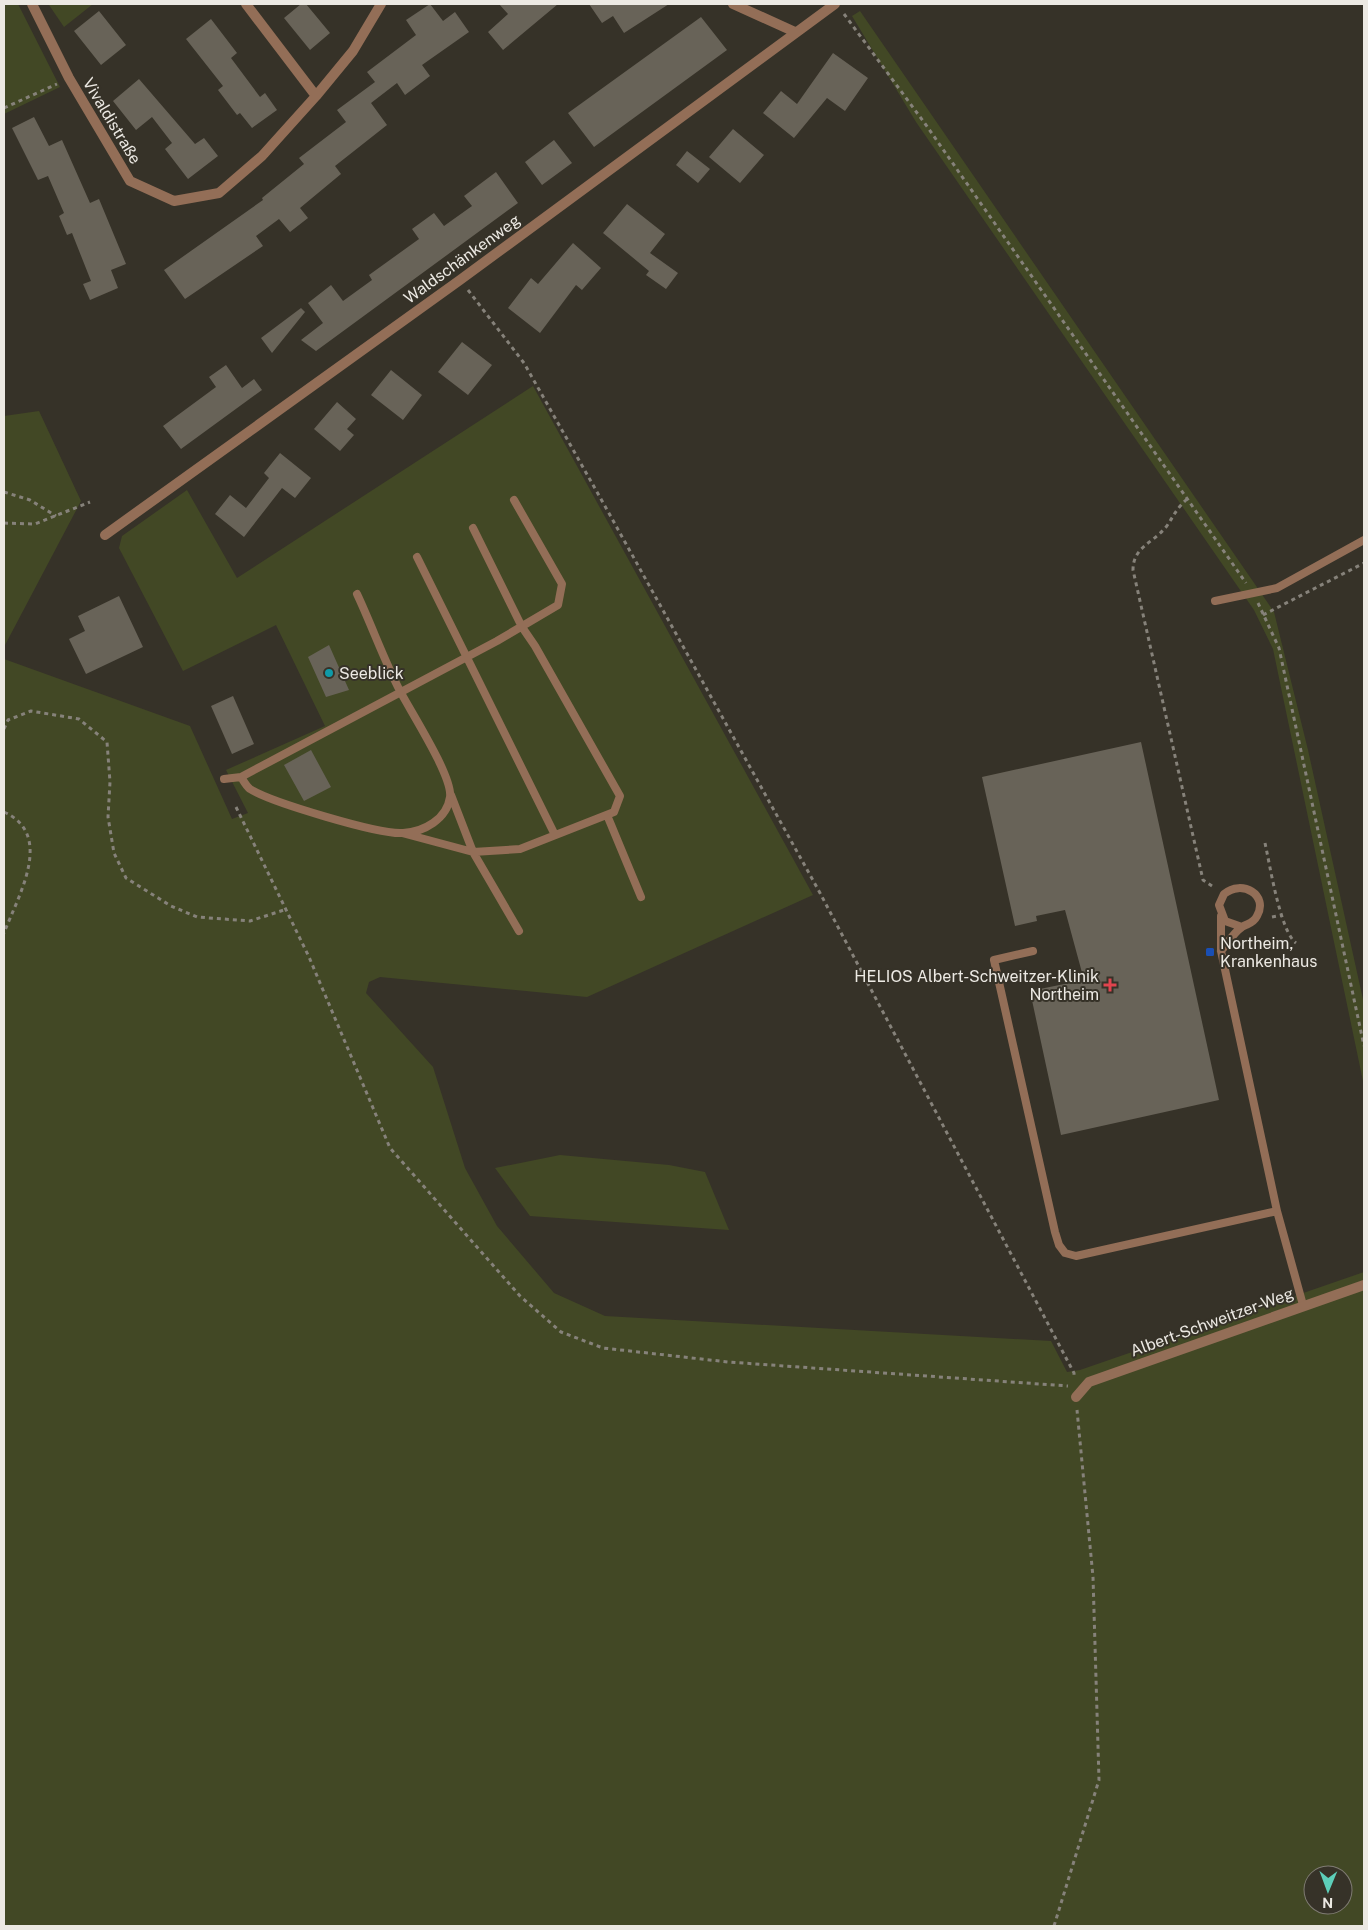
<svg xmlns="http://www.w3.org/2000/svg" width="1368" height="1930" viewBox="0 0 1368 1930" font-family="'Public Sans',sans-serif">
<style>
.green{fill:#424825;fill-rule:evenodd}
.building{fill:#686358}
.lines{fill:none;stroke-linecap:round;stroke-linejoin:round}
.path{stroke:#86827a;stroke-width:3;stroke-dasharray:4 4;stroke-linecap:butt}
.service{stroke:#936e57;stroke-width:8}
.minor{stroke:#936e57;stroke-width:10}
.culture-dot{fill:#0f9aa8;stroke:#363228;stroke-width:2}
.transit-dot{fill:#1a4fb4;stroke:#363228;stroke-width:2}
.health-dot{fill:#e0444e;stroke:#363228;stroke-width:2}
.labels{text-anchor:middle;dominant-baseline:central;stroke-width:4;stroke-linejoin:round;paint-order:stroke}
.street-label{font-size:16px;fill:#ece9e3;stroke:#363228}
.poi-label{font-size:16px;fill:#ece9e3;stroke:#363228;text-anchor:start}
</style>
<rect width="100%" height="100%" fill="#363228"/>
<path class="green" d="M4 4H18L60 87 4 114Z
M51 4H93L64 27 49 5Z
M860 11 1274 612 1308 750 1364 1004V1086L1273 649 1254 610 916 122 852 16Z
M533 386 813 895 587 997 380 977 369 982 366 993 433 1067 465 1168 497 1226 554 1293 605 1316 1051 1341 1067 1372 1080 1370 1364 1272V1926H4V659L190 726 232 819 248 813 226 770 325 726 276 625 183 671 119 548 122 536 187 490 237 578ZM1313 1875H1343V1905H1313Z
M39 411 81 501 4 647V416Z
M560 1155 669 1165 705 1172 729 1230 530 1216 495 1168Z"/>
<path class="building" d="M301 4H306L330 33 310 50 284 18Z
M430 4 443 21 455 12 469 32 422 65 430 76 405 95 397 83 371 103 387 125 335 166 341 174 300 208 308 218 290 232 279 219 256 236 263 246 185 299 164 270 263 200 262 198 304 164 299 158 346 122 337 110 375 82 367 72 416 35 406 20Z
M499 4H558L503 50 488 32 508 14Z
M589 4H669L624 33 613 16 602 23Z
M99 11 126 45 101 65 74 31Z
M701 17 727 50 594 147 568 113Z
M211 19 237 53 231 58 260 97 265 93 277 110 252 128 240 113 237 115 218 90 223 86 186 39Z
M833 53 868 78 845 111 827 98 794 138 763 113 781 91 797 104Z
M139 79 195 144 204 138 218 156 188 179 165 149 172 143 152 117 136 130 113 101Z
M34 117 49 146 62 140 90 203 99 199 126 264 111 270 118 288 90 300 83 284 91 281 72 233 67 235 59 216 64 213 48 176 38 180 12 128Z
M733 129 764 155 740 183 709 157Z
M554 140 572 163 542 185 525 162Z
M687 151 710 169 698 183 676 165Z
M496 172 518 203 316 351 301 340 323 323 308 303 331 285 343 301 372 280 369 275 419 239 412 229 434 213 444 226 472 206 464 196Z
M627 204 665 234 650 253 678 273 666 289 646 275 649 271 603 233Z
M573 243 601 268 582 290 576 285 540 333 508 308 531 278 538 284Z
M301 308 305 312 272 353 261 338Z
M462 342 492 365 468 395 438 372Z
M226 365 242 388 254 379 262 390 181 449 163 426 216 387 209 377Z
M391 370 422 395 403 420 371 395Z
M337 402 356 419 347 429 354 435 340 451 314 429Z
M280 453 311 478 295 498 282 488 244 537 215 514 230 495 246 508 269 478 264 473Z
M119 596 143 647 86 674 69 639 85 631 78 616Z
M329 645 349 690 326 697 308 657Z
M233 696 254 744 232 754 211 706Z
M1141 742 1219 1100 1061 1135 1030 991 1084 980 1065 910 1036 916 1037 921 1015 926 982 777Z
M311 750 331 787 304 801 284 765Z"/>
<g class="lines">
<path class="path" d="M844 14 926 125 1246 583
M4 108 57 84
M468 290 524 363 610 515 820 893 1074 1373V1377
M4 492 30 500 56 516
M1187 499C1175 510 1174 516 1166 527 1153 543 1133 547 1133 570L1203 880 1215 888
M4 523 35 524 90 502
M1258 603 1279 648 1364 1046
M1263 615 1364 563
M4 729 8 720 31 711 79 719 107 742 110 782 108 817 114 853 126 878 171 906 197 917 250 921 284 910
M236 807 309 957 390 1148 520 1296 561 1332 603 1348 728 1362 1068 1386
M4 812C55 835 18 896 4 933
M1265 843C1270 865 1280 931 1296 943
M1272 917 1282 915
M1054 1926 1099 1780 1093 1577 1077 1410"/>
<path class="service" d="M417 557 555 835
M1215 601 1277 588 1364 540
M241 777C243 780 246 786 250 789 270 802 380 835 403 833 424 832 447 819 450 797 453 777 411 712 400 691 384 660 372 626 357 594
M224 779 241 777 497 641 558 605 562 584 514 500
M451 795 473 852 519 931
M607 815 641 897
M402 833 473 852 520 849 614 812 620 796 535 646 522 627 473 528
M1221 916V951L1277 1211 1303 1305
M1033 951 994 960 1055 1232 1059 1245 1065 1253 1076 1256 1277 1211
M1221 951C1227 944 1234 932 1242 927 1248 923 1253 924 1257 916 1269 895 1242 879 1224 894L1219 905 1225 921 1242 927"/>
<path class="minor" d="M32 4 69 78 130 181 174 201 219 193 262 156 316 96 353 51 381 4
M246 4 316 96
M733 4 795 32
M105 535 460 280 835 4
M1076 1397 1089 1382 1364 1285"/>
</g>
<circle class="culture-dot" cx="329" cy="673" r="5"/>
<rect class="transit-dot" x="1205" y="947" width="10" height="10" rx="2.5"/>
<path class="health-dot" d="M1107.5 977.5h5v5h5v5h-5v5h-5v-5h-5v-5h5z"/>
<g class="labels">
<g class="street-label">
<text transform="translate(112 121) rotate(59)">Vivaldistraße</text>
<text transform="translate(462 259) rotate(-36)">Waldschänkenweg</text>
<text transform="translate(1212 1322) rotate(-20)">Albert-Schweitzer-Weg</text>
</g>
<g class="poi-label">
<text x="339" y="673">Seeblick</text>
<text x="1220" y="943">Northeim,<tspan x="1220" dy="18">Krankenhaus</tspan></text>
<text x="1099" y="976" text-anchor="end">HELIOS Albert-Schweitzer-Klinik<tspan x="1099" dy="18">Northeim</tspan></text>
</g>
</g>
<rect width="1368" height="1930" fill="none" stroke="#ece9e3" stroke-width="10"/>
<g transform="translate(1328 1890) rotate(181)"><circle r="24" fill="#363228" stroke="#7f7b73"/>
<path d="M0-4L9 19L0 12L-9 19Z" fill="#5dceb9"/>
<text y="-8" font-size="14" font-weight="bold" text-anchor="middle" fill="#ece9e3">N</text>
</g>
</svg>
